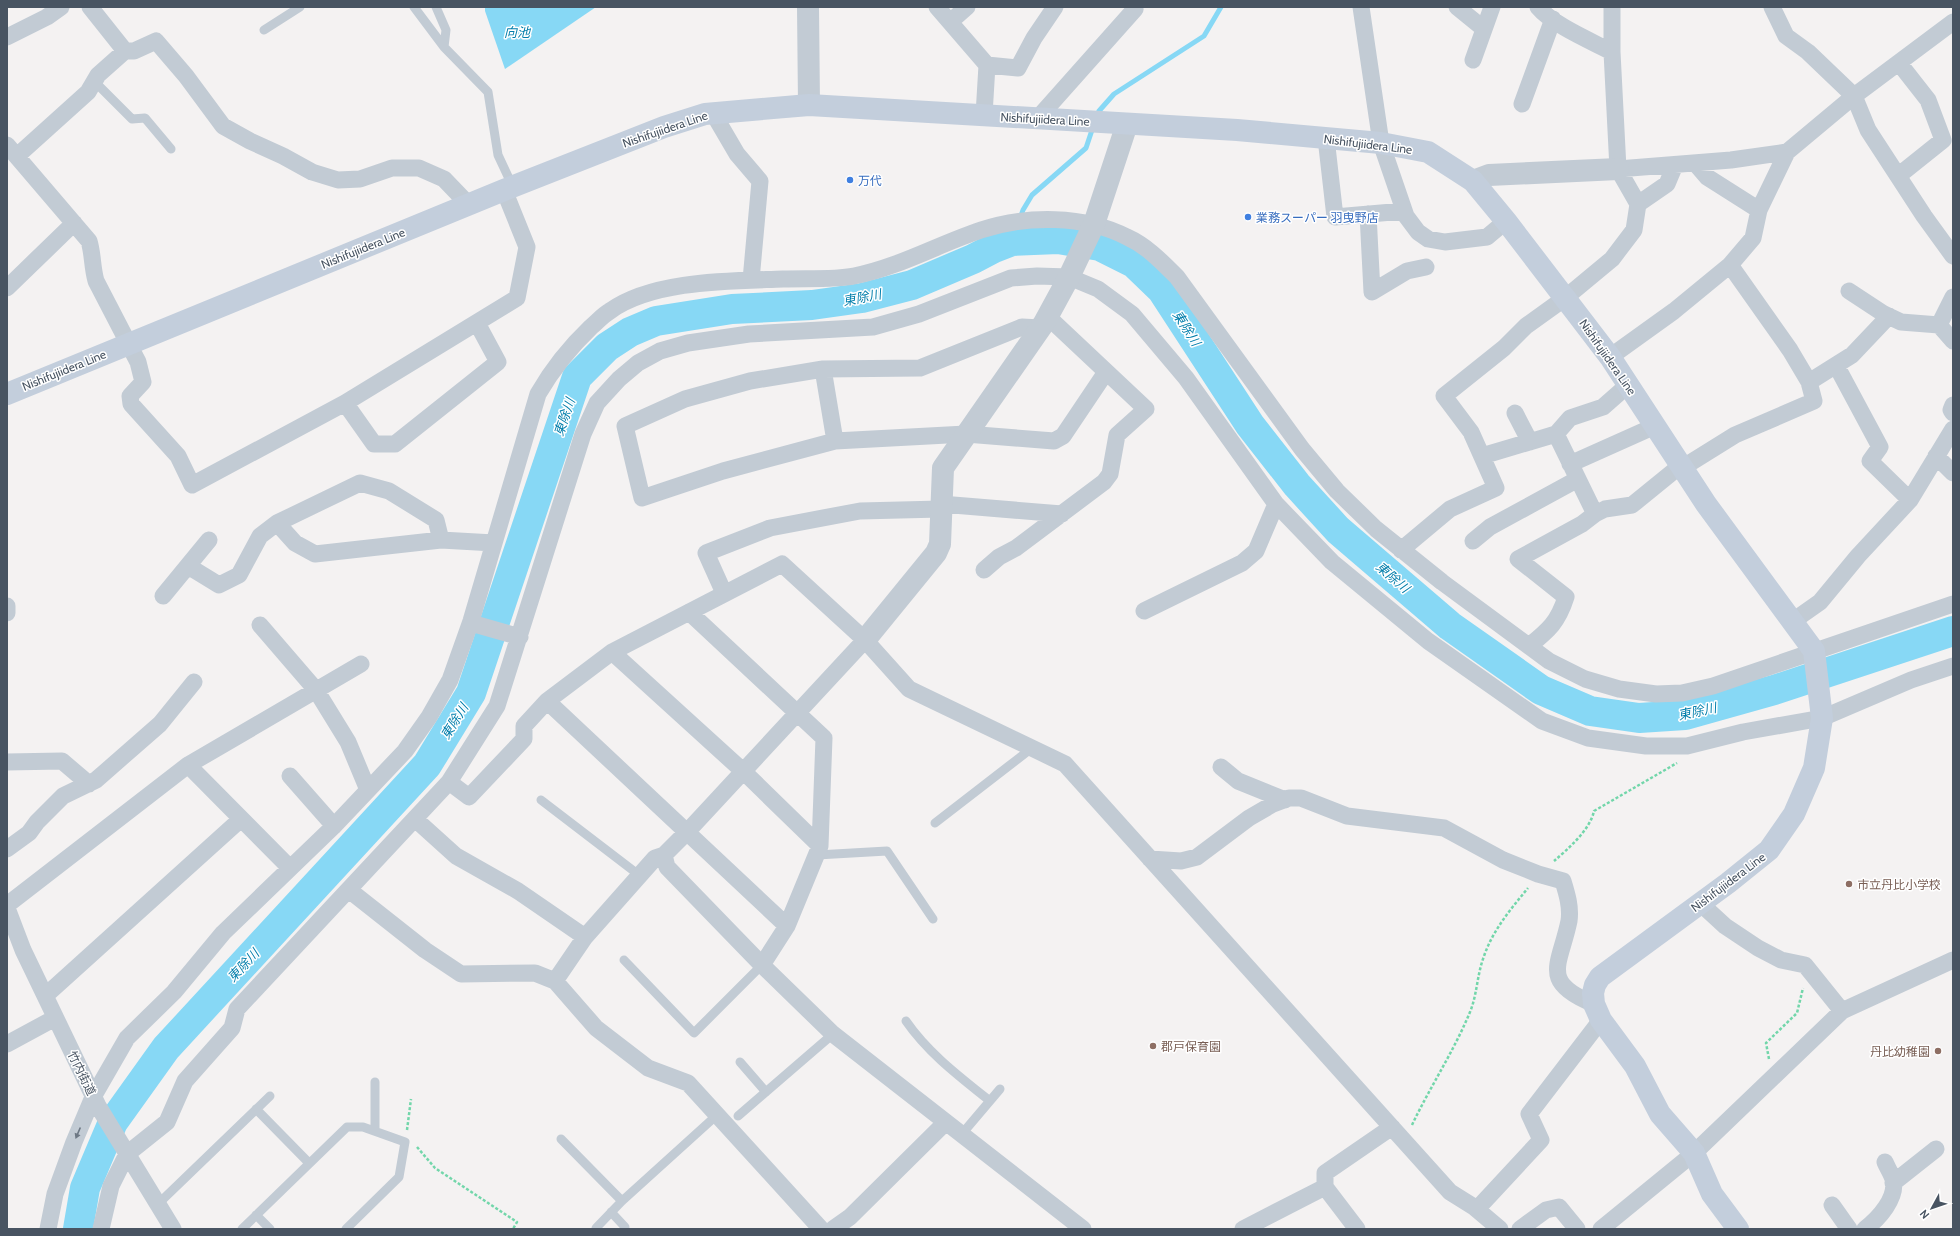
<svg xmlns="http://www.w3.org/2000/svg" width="1960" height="1236" viewBox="0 0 1960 1236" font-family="Cabin,'Noto Sans JP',sans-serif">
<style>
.water{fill:#87d8f5}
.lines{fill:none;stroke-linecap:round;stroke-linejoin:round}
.stream{stroke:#87d8f5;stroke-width:5}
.river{stroke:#87d8f5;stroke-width:30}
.path{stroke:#72d6aa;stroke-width:2.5;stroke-dasharray:3 2;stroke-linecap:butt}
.service{stroke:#c2cbd4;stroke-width:9}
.minor{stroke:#c2cbd4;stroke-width:17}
.tertiary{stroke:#c2cbd4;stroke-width:22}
.secondary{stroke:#c3cedc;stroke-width:22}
.oneway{fill:#6d7884}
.shop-dot{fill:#3f7fe0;stroke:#fff;stroke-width:1.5}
.education-dot{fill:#8d6e63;stroke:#fff;stroke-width:1.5}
.labels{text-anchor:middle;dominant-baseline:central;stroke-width:3;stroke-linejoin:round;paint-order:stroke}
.street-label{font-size:12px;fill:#485462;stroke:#fff}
.shop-label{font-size:12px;fill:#366cbe;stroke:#fff;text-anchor:start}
.education-label{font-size:12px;fill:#785e54;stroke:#fff;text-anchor:start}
.water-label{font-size:13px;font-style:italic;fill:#027eab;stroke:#fff}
</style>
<rect width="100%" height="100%" fill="#f4f2f2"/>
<path class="water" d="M485 7H596L505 69 485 11Z"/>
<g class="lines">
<path class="stream" d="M1097 116 1099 111 1114 94 1204 36 1221 7
M1012 241 1023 210 1032 195 1086 148 1093 127"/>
<path class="river" d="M78 1229 85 1188 113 1122 166 1048 427 765 471 693 577 377 607 347 630 332 656 321 732 309 812 305 862 298 912 285 973 259 994 248 1012 241 1058 239 1100 246 1134 263 1162 290 1250 425 1297 485 1338 530 1450 626 1541 690 1590 711 1639 718 1685 715 1774 690 1953 631"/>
<path class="path" d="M1554 861C1568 849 1590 830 1594 811L1677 763
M1769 1059 1766 1043 1797 1013 1803 988
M1412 1125C1430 1087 1454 1051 1470 1012 1477 995 1477 976 1483 959 1492 931 1510 910 1528 888
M407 1130 411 1099
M417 1147 435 1168 517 1222 513 1229"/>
<path class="service" d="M414 7 444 47 488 92 498 155 513 187
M436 7 446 30 444 47
M264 30 300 7
M94 81 132 119 145 118 171 149
M541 800 639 875
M935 823 1032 748
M817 855 887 851 933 919
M624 960 694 1033 762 965
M906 1021C928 1053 960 1077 990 1101
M740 1062 766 1092
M256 1109 309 1163
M738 1116 833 1034
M375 1131V1082
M961 1135 1000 1089
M561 1139 622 1201
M158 1204 270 1096
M611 1212 625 1227
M256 1215 270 1229
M596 1228 622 1201 717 1115
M242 1229 347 1127H363L405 1142 399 1177 346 1229"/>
<path class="minor" d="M90 7 125 51H134L156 41 186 76 223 126 250 141 283 156 312 172 338 180 360 179 392 168H419L444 179 468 204
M937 7 987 65 984 115
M1361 7 1381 143 1406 216 1418 232 1428 239 1445 242 1487 237 1506 221
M1457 7 1484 29
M1538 7C1553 25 1591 41 1612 52
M1772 7 1786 36 1808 52 1854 96 1868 130 1924 216 1953 256
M950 22 967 7
M7 37 47 17 61 7
M1473 60 1492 7
M987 65 1018 68 1034 38 1055 7
M1522 104 1553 19
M713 113 737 154 760 181 751 280
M1038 118 1135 9 1134 7
M1326 138 1335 217 1404 211
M7 145 89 241C93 254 92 267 96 281L138 362 143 382 130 396 131 404 178 456 192 485 345 403 517 298 527 247 504 190
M17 156 88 92 98 75 125 51
M1695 163 1707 177 1759 210
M1618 169 1731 160 1787 152
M1898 176 1943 140 1928 100 1899 63
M1638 204 1667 184 1675 165
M1368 214 1372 292 1407 271 1426 267
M7 288 74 223
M1849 291 1884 314 1901 322 1939 325
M1953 297 1939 325 1953 341
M1040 328 1022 327 920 368 823 369 750 381 685 399 625 426 642 498 723 471 835 441 966 434 1054 441 1063 436 1106 372
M1610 357 1674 311 1730 265 1753 238 1759 210 1787 152 1854 96 1953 22
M1836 365 1880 447 1870 461 1910 500
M823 369 835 441
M1809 382 1852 355 1889 316
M345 403 374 444H395L498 362 477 323
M1953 405 1951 410 1953 413
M1515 413 1530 442
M1556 434 1595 514 1605 509 1632 505 1680 466
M1482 456 1556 434 1570 418 1603 407 1628 385
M1936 456 1953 473
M1570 464 1655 426
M1682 468 1735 435 1814 401 1809 382 1790 350 1730 265
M941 504 1062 514
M277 523 295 543 315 554 441 540 494 543
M1473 541 1490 527 1578 479
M1401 550 1450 509 1496 488 1471 432 1444 396 1504 348 1526 326 1565 298 1612 259 1634 230 1638 204 1618 169 1612 52V7
M188 566 219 585 239 575 260 536 277 523 360 483 389 491 436 520 441 540
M984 570 999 557 1016 548 1104 482 1110 474 1117 435 1146 409 1047 316
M724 593 706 553 770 528 860 511 941 509
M163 596 209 540
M7 606V613
M1144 611 1242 563 1256 551 1276 504
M689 612 824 738 820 846 787 926 762 965
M471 621 478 625 520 637
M1793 621 1820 602 1858 556 1910 500 1953 429
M260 625 316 690 348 742 368 790
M1529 646C1549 630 1558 622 1566 597L1518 559 1582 524 1595 514
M612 652 744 772 820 846
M7 762 62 761 89 784
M188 765 290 868
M1221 767 1238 781 1285 800
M290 776 334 826
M449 782 469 797 524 739V726L547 701
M415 819 456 856 518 891 585 937
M7 849 29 833 37 822 63 796 96 780 160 724 194 682
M664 855 667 867 762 965 833 1034 1083 1229
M1150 859 1181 861 1197 857 1249 818 1273 804 1289 798H1301L1347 816 1444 828 1503 860 1538 874 1563 881C1567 894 1571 907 1569 921 1560 965 1539 982 1594 1004
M349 890 425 950 461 974 535 973 555 981 596 1028 648 1068 688 1083 821 1229
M1700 903 1725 926 1758 948 1781 960 1805 965 1842 1011
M7 905 188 765 361 664
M7 908 23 950 98 1106 173 1229
M787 926 547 701 612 652 782 564 865 640 909 689 1065 764 1450 1192 1474 1207 1500 1229
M555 981 585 937 655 858 664 855 687 832 865 640
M45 996 241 819
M7 1044 55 1018
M1893 1183 1936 1149
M1832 1205 1849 1229
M1477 1209 1541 1140 1529 1114 1601 1020
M48 1229 55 1194 74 1142 93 1097 127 1038 174 992 223 933 334 826 405 751 429 717 450 680 471 621 538 394C553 368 569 348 591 327 597 322 603 315 610 311 653 280 731 281 783 279 804 278 834 280 854 276 899 267 939 244 981 230 1027 215 1084 215 1127 237 1147 246 1162 262 1177 277L1302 449 1337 491 1376 529 1442 582 1549 661 1585 679 1619 689 1656 694 1682 693 1713 686 1953 604
M101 1229 111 1186 127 1154 167 1122 185 1081 232 1028 237 1009 449 782 497 706 583 434 597 403 619 379 638 363 660 351 688 343 749 334 873 327 919 314 1011 278 1037 276 1069 277 1098 289 1132 314 1186 378 1276 504 1332 562 1428 641 1542 721 1588 738 1646 746H1687L1743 732 1822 718 1911 680 1953 666
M833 1229 850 1217 945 1123
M1243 1229 1325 1187
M1357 1229 1325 1187V1173L1392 1127
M1520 1229 1546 1210 1559 1207 1577 1229
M1601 1229 1694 1153 1842 1011 1953 960
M1865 1229C1878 1219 1898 1198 1893 1179 1891 1173 1887 1167 1885 1162"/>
<path class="tertiary" d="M808 7 809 105
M1473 181 1489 175 1618 169
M865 640 936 553 940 544 943 468 1044 323 1069 277 1094 224 1127 124"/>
<path class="secondary" d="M7 394 504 190 664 127 705 114 809 105 1237 130 1381 143 1428 152 1473 181 1506 221 1610 357 1706 504 1814 651 1822 718 1814 768 1794 814 1769 850 1728 883 1600 977 1595 985 1593 993 1594 1004 1601 1020 1635 1066 1660 1114 1694 1153 1712 1194 1738 1229"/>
</g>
<defs><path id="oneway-solid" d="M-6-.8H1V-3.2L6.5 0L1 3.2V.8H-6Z"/></defs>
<use class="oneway" href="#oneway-solid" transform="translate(78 1133) rotate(113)"/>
<g class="shop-dot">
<circle cx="850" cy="180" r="4"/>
<circle cx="1248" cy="217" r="4"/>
</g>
<g class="education-dot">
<circle cx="1849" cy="884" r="4"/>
<circle cx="1153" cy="1046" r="4"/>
<circle cx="1938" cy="1051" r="4"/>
</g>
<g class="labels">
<g class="street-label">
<text transform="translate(1045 119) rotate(3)">Nishifujiidera Line</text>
<text transform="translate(665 129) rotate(-19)">Nishifujiidera Line</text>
<text transform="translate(1368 144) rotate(7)">Nishifujiidera Line</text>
<text transform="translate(363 248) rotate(-22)">Nishifujiidera Line</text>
<text transform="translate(1608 357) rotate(55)">Nishifujiidera Line</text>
<text transform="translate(64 370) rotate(-22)">Nishifujiidera Line</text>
<text transform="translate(1728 882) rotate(-37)">Nishifujiidera Line</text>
<text transform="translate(82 1073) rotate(64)">竹内街道</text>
</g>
<g class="shop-label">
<text x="858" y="180">万代</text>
<text x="1256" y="217">業務スーパー 羽曳野店</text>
</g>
<g class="education-label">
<text x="1857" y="884">市立丹比小学校</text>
<text x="1161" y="1046">郡戸保育園</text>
<text x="1930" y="1051" text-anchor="end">丹比幼稚園</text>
</g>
<g class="water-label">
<text x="517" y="32">向池</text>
<text transform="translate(862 297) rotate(-11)">東除川</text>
<text transform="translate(1187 328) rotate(57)">東除川</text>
<text transform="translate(564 417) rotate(-71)">東除川</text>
<text transform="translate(1393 577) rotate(41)">東除川</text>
<text transform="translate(1697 711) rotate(-12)">東除川</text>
<text transform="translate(454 721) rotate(-58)">東除川</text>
<text transform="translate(243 965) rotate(-47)">東除川</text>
</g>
</g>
<rect width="1960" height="1236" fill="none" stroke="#485462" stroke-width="16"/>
<g transform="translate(1932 1208) rotate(230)" stroke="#ffffff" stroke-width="3" paint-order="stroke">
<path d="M0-3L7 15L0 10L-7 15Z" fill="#485462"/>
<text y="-6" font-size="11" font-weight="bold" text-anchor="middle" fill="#485462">N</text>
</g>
</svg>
